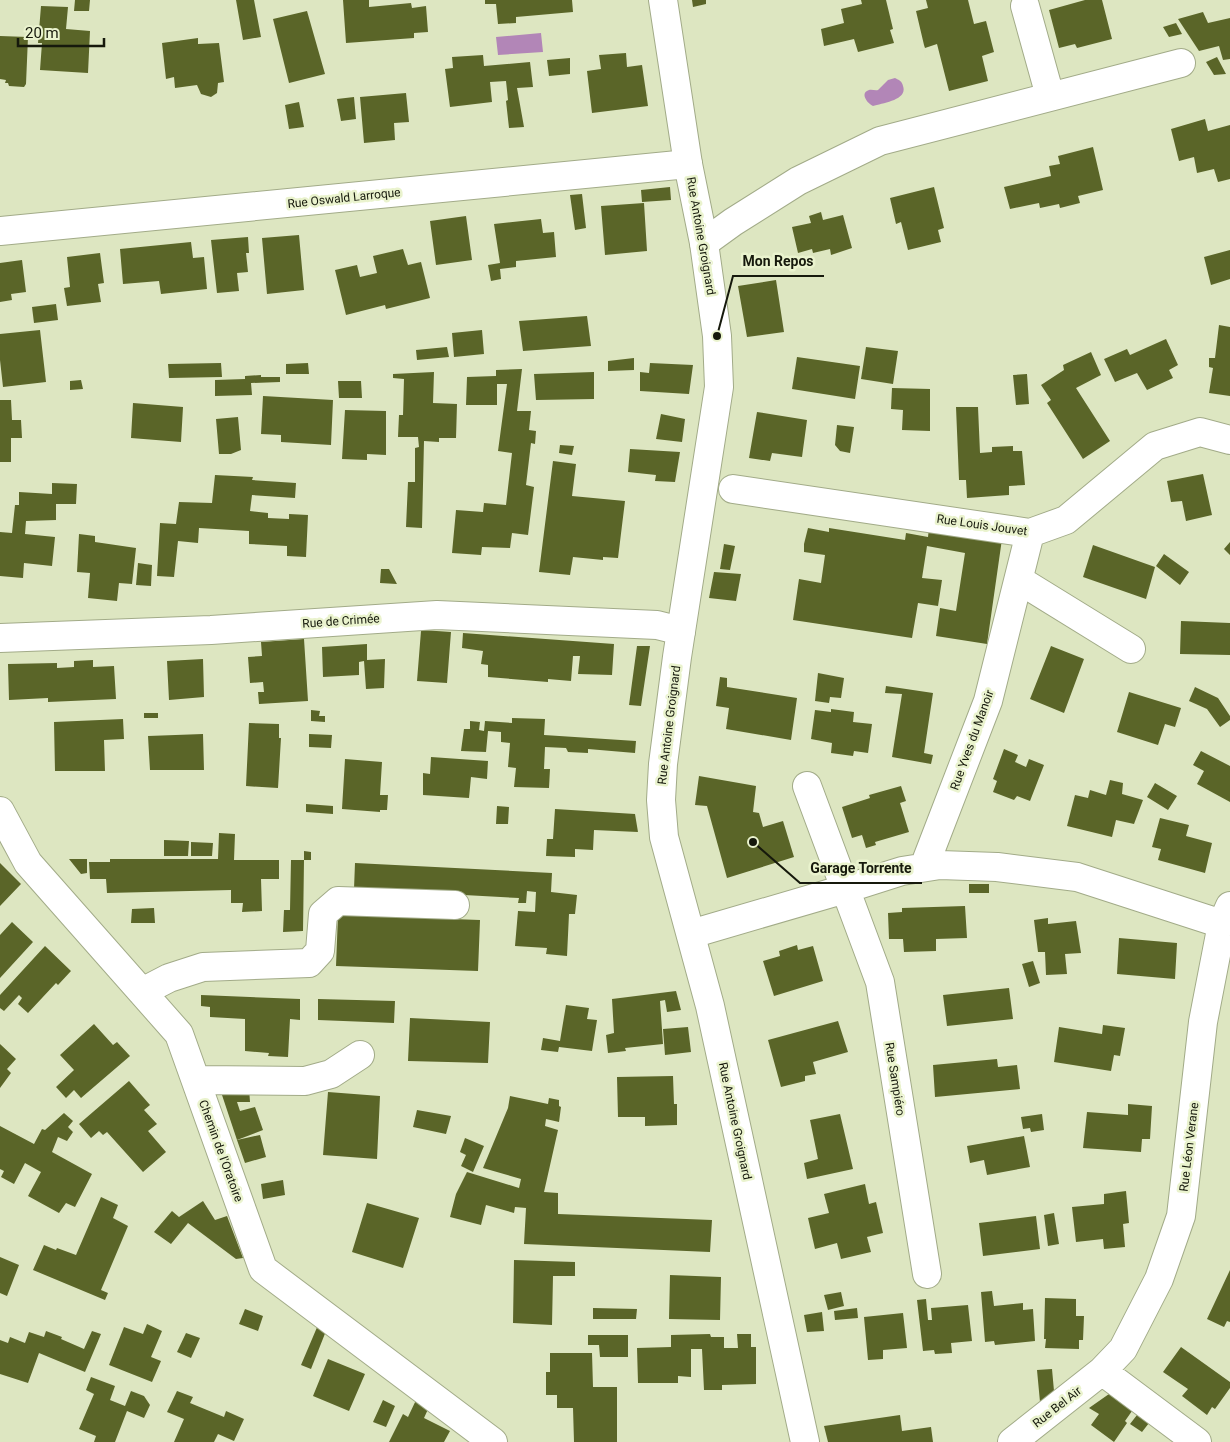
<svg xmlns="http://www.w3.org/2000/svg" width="1230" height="1442" viewBox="0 0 1230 1442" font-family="Roboto,sans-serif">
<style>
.water{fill:#b286b7}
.building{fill:#5a6528}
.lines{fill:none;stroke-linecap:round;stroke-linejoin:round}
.minor-casing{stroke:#a2ab88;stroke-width:30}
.major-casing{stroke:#a2ab88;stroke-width:30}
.minor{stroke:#fff;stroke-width:28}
.major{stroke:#fff;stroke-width:28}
.labels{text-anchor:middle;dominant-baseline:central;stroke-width:5;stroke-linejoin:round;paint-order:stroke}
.street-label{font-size:12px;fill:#16190c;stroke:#eaf3ce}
.leader{fill:none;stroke:#16190c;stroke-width:2}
.callout-dot{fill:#16190c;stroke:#eaf3ce;stroke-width:2}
.callout-label{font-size:14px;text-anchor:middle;font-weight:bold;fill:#16190c;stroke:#eaf3ce;stroke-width:5;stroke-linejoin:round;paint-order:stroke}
</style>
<rect width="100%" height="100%" fill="#dde6c1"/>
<path class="water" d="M541 33 543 52 498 55 496 37Z
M895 78C899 80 902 81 903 86 908 100 883 103 873 106 868 104 859 93 869 90 872 89 875 91 878 90L888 80Z"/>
<path class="building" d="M75 0H90L89 11H74Z
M236 0H254L261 37 243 40Z
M343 0H369V7L411 3 412 8 426 6 428 32 414 33V38L346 43Z
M485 0H572L573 12 516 17V23L498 24 496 4H485Z
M692 0H706V4L693 7Z
M861 0H886L893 29 890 30 894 43 858 52 854 39 824 46 821 29 844 23 841 9 862 4Z
M926 0H968L974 24 986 21 994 52 982 56 988 81 949 91 937 44 925 48 924 45 916 11 928 8Z
M1085 0H1102L1112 39 1077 48 1075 44 1059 48 1049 10Z
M41 6 68 7 66 29 90 31 88 73 40 70 42 43H38Z
M307 11 325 74 289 83 273 19Z
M1203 12 1208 23 1230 18V59L1223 60 1219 46 1199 51 1178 19Z
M1176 23 1182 34 1169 37 1163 27Z
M0 36 28 37 26 84 24 87 9 86 8 83H5L6 80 0 79Z
M198 38V44L219 43 224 82 218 83 217 93 211 97 201 94 197 85 175 88 174 77 166 79 162 43Z
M626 53 627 67 642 65 648 106 592 113 587 71 601 69 599 55Z
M483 55 484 66 530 62 533 87 517 88 524 127 509 128 506 101 508 100 506 81 490 82 492 102 450 107 445 69 453 68 452 57Z
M1217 57 1226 74 1214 75 1206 62Z
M570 58V74L549 76 547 60Z
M406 93 409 122 394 123 395 140 364 143 360 97Z
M354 97 356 119 341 121 337 99Z
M299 102 304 127 289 129 285 105Z
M1205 119 1208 131 1230 125V179L1218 182 1214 169 1197 173 1194 157 1179 161 1171 129Z
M1093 147 1103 190 1078 196 1080 203 1060 208 1059 204 1040 208 1039 203 1010 209 1004 187 1051 176 1049 166 1060 164 1058 156Z
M670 187 671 200 642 202 641 190Z
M934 187 944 228 938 230 941 242 908 250 901 222 896 224 890 198Z
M582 194 586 228 575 230 570 195Z
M644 203 647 251 605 255 601 206Z
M821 212 823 220 843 215 852 248 831 255 830 249 813 253 812 249 798 253 792 227 811 223 809 216Z
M466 216 472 260 436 265 430 221Z
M541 219 543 233 554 232 556 257 516 261V267L500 269 501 279 491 281 488 265 500 263 494 224Z
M299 235 304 290 267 294 262 238Z
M248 237 249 253H246L248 272 237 273 239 291 217 293 211 240Z
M191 242 193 258 204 257 207 289 161 294 159 281 123 284 120 249Z
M403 249 408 265 421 262 430 298 386 309 385 305 346 315 335 270 357 265 360 277 377 273 373 256Z
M1230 250V279L1211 285 1204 257Z
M100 253 104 283 98 284 101 302 67 306 64 288 70 287 67 257Z
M22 260 26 292 11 294 12 300 0 302V263Z
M776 280 784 332 747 337 738 286Z
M56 304 58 320 34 323 32 307Z
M587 316 591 346 523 351 519 321Z
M1219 325 1230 327V396L1209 393 1213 368 1209 367V358H1215Z
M40 330 46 382 3 387 0 360V334Z
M482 330 484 354 454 357 452 333Z
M1166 339 1178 365 1169 370 1173 378 1147 390 1137 373 1115 382 1104 359 1127 349 1130 355Z
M447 347 449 357 417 360 416 350Z
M866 347 898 351 893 384 861 379Z
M1091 352 1101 375 1076 388 1110 441 1083 459 1047 403 1051 400 1041 385 1064 370 1063 365Z
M797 357 860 366 855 399 792 389Z
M634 358V370L608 371V361Z
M221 363 222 377 169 378 168 364Z
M308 363 309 374H286V364Z
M650 363 693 365 689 394 640 391V372L649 373Z
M522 369 517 411H531L529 430 536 431 535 444 531 443 526 485 534 487 528 535 512 533 510 548 482 547 481 555 452 553 456 510 483 512 484 503 506 505 512 453 498 451 507 384H497V405H466L467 377 496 376V370Z
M434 372 433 403 457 404 456 438H439V442L424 441 422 528 406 527 408 482H415V448L419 447 418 437H398L399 415H403L404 379 393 378V374Z
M594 372V399L536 400 534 374Z
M1027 374 1029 404 1016 405 1013 375Z
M261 375V377H280V382L251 383 252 395 215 396V380L245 379V376Z
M81 380 83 389 70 390V381Z
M338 381H361L362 398H339Z
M892 388 930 389V431L902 430 903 410 891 409Z
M263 396 333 400 331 445 281 442V435L261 434Z
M0 400H11L12 420H21L22 438H11V462H0Z
M133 403 183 407 181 442 131 438Z
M956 407H978L980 453 992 452V447L1013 446V451H1022L1025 485 1009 486V495L967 498 966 480H959Z
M345 410 386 411V455L367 454V460L342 459Z
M757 412 807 420 802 457 772 453 770 461 749 458Z
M661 414 685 419 682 442 656 439Z
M238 417 241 450 231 454H219L216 419Z
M837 425 854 427 850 453 840 451 835 445Z
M560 445 574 446 572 455 559 453Z
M630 449 680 452 675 482 655 481 656 475 628 472Z
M553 461 576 464 572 496 625 501 618 558 603 557V560L573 557 570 575 539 572Z
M1203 474 1212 515 1186 521 1182 501 1171 502 1167 481Z
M215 475 253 477 252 480 296 483 295 498 252 495 250 511 268 513V518L289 519V514L308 515 306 557 287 556V546L249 544V531L199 528 198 543 178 541 174 577 157 576 160 523 176 524 179 502 212 503Z
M52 483 77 484 76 504H56V520L26 521 25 534 55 537 52 566 24 563 23 578 0 576V532L12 533 15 505H19V492L52 494Z
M808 528 829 532V528L905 540 906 533 928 537 929 528 1002 539 987 644 936 636 940 608 956 611 965 553 927 546 922 578 942 580 938 606 918 603 912 638 793 620 799 579 821 583 825 555 804 552V544Z
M79 534 95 536V542L136 548 132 584 119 583 117 601 88 598 90 573 77 572Z
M1230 542V555L1224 549Z
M724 544 735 546 730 570 720 569Z
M1093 545 1155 567 1146 599 1083 577Z
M1164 554 1189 572 1180 585 1156 566Z
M138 563 152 565 151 586 136 585Z
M381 569H389L397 584 380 583Z
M714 572 741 574 736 601 709 598Z
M1181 621 1230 623V655L1180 654Z
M422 630 451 632 447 683 417 681 421 631Z
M463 633 614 644 612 675 578 674 580 656H573L571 681 548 679V682L488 677V665L481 664 483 651 462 648Z
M304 639 308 701 259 704 258 692H264L263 682 250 683 248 657 262 656 261 642Z
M367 644V660L385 659 384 688 366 689 364 661 359 662V675L323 677 322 647Z
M637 646H650L641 706 629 705Z
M1051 646 1084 659 1064 713 1030 699Z
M203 659 204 697 169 700 167 661Z
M93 660V667L114 666 116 699 48 702V698L9 700 8 664 57 663V668L74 667V661Z
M818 673 844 678 841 698 830 697 829 703 815 701Z
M720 677 727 678V687L797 698 791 740 726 729 729 708 716 706Z
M886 686 933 693 924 753 933 755 931 764 892 757 902 694 885 693Z
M1195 687 1218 698 1230 716V720L1220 727 1207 709 1189 701Z
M1129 692 1181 708 1175 727 1165 724 1158 745 1117 732Z
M831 709 854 712 853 722 872 724 868 753 854 751 853 756 831 753 832 743 811 739 815 710 831 712Z
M311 710 320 711 319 716H325V722L311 721Z
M144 713H158V718H144Z
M512 718 545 719 544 735 636 741 635 753 588 749V753L568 752 566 748 545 747 544 769H550L549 788 514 787 516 768 508 767 510 743 501 742V732L488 731 486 752 461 751 464 729H470V721L480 722 479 730 484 731 485 721 512 723Z
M123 719 124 739 104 740 105 771H55L54 722Z
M249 723 279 724V738H281L278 788 246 786Z
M203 734 204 770H150L148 736Z
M309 734 332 735 331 748 309 747Z
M1004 749 1018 755 1015 762 1026 767 1029 759 1044 765 1030 801 1017 796 1014 800 993 792 997 781 993 779Z
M1201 751 1230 766V802L1197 784 1204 771 1193 765Z
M431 757 488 761 487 779 471 777 469 798 423 795V773L430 774Z
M345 759 382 762 380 795H388L387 810H380V812L342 809Z
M699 776 756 786 753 812 759 813 763 827 783 821 794 857 727 878 707 806 695 805Z
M1110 780 1123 783 1122 794 1143 800 1134 824 1116 820 1112 837 1067 826 1075 795 1088 798 1090 790 1106 795Z
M1155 783 1177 796 1168 810 1147 797Z
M901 786 906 801 900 803 909 832 875 842 876 845 866 848 862 835 852 838 842 807 870 798 869 795Z
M306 804 333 806V814L306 812Z
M497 806 509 807 508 824H496Z
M555 809 635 814 638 832 594 830 593 850 575 849V857L546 856 547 839H553Z
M1160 818 1189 825 1186 836 1212 843 1205 873 1158 860 1161 849 1152 847Z
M219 833 235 834 234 860H279V879H261L262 911 242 912 243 903H231V890L107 893 106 879H90L89 862H110V859H218Z
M164 840 189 841 188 856H164Z
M191 842 213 843 212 856H191Z
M304 851 311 852V860H304Z
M69 859H87V873L81 874Z
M291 860H304L303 931 283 932 284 910H290Z
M0 863 21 884 0 906Z
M355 863 552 873 551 892 577 895 575 914H569L567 956 546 954 547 948 515 946 518 911 535 912 536 892 527 891 526 903H518L519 898 354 889Z
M969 884H989V893H969Z
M965 906 967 938 936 939V951L904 952 903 939H889L888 913 902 912V908Z
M154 908 155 923H131L132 909Z
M338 915 480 920 478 971 336 966Z
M1048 918V924L1076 921 1081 953 1065 954 1067 974 1046 975 1045 952H1038L1034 920Z
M12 922 33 942 0 978V935Z
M1119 938 1177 943 1175 979 1117 974Z
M797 945 798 950 813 946 823 981 774 996 763 961 780 956 779 951Z
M45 946 71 971 58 985 56 983 28 1013 18 1004 22 998 19 995 4 1011 0 1008V995Z
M1033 961 1040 983 1029 987 1022 964Z
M1009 988 1013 1019 947 1026 943 995Z
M676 991 681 1010 667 1012 665 1000 660 1001 663 1044 625 1048 626 1051 608 1053 606 1035 614 1033 612 999Z
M201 995 300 999V1020L290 1019 288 1057 268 1056 269 1053 245 1051V1019L210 1017V1007L201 1006Z
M318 999 395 1001 394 1023 318 1020Z
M566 1005 589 1008 587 1019 597 1020 592 1051 559 1047 558 1052 541 1050 543 1038 560 1041Z
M410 1018 490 1022 488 1063 408 1061Z
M838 1021 848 1052 813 1062 816 1074 805 1076V1081L781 1087 768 1040Z
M94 1024 113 1045 117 1042 130 1056 81 1098 74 1090 66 1098 56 1087 74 1070 60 1055Z
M1103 1025 1125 1028 1120 1056 1114 1055 1111 1071 1054 1062 1059 1027 1102 1034Z
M688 1027 691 1052 665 1055 663 1029Z
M0 1044 16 1059 7 1069 11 1073 0 1088Z
M997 1059 998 1067 1017 1065 1020 1089 935 1097 933 1065Z
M673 1076 674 1104H677V1125L645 1126V1117H618L617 1077Z
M129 1081 150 1105 144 1110 157 1124 148 1131 166 1152 143 1172 107 1132 103 1135 99 1131 91 1138 79 1124Z
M219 1086 249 1088 250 1102H237L240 1111 255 1107 263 1130 237 1140Z
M328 1092 380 1096 377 1159 323 1155Z
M510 1096 548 1104 549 1098 559 1100V1106L561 1107 559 1122 546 1119 545 1126 558 1130 544 1192 558 1193V1214L712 1220 710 1252 524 1244 526 1208 515 1207 514 1213 486 1205 481 1225 450 1217 456 1194 467 1172 519 1188 521 1179 483 1168 508 1108Z
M1128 1104 1152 1106 1150 1139H1142L1141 1152 1083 1148 1087 1112 1128 1115Z
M417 1110 451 1116 446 1134 413 1127Z
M64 1113 73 1121 68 1127 73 1132 67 1141 58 1137 52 1152 92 1174 75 1207 66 1203 59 1213 28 1196 41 1172 25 1163 14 1184 1 1177 4 1171 0 1169V1126L34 1144 42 1129 45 1130Z
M840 1114 853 1169 807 1179 804 1163 818 1159 810 1120Z
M1042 1114 1044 1130 1031 1132 1030 1128 1023 1129 1021 1117Z
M260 1135 266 1157 245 1163 237 1140Z
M1024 1136 1030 1167 987 1175 984 1160 970 1163 967 1146Z
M465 1138 484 1146 473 1172 461 1166 466 1155 460 1152Z
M283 1180 285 1195 263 1199 261 1184Z
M865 1184 869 1204 876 1202 883 1233 867 1237 871 1252 841 1259 837 1243 815 1249 808 1218 829 1213 824 1194Z
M1126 1191 1129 1223 1123 1224 1125 1247 1104 1249 1103 1239 1076 1242 1072 1207 1104 1204V1194Z
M101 1197 118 1205 113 1218 128 1226 101 1290 108 1293 105 1300 33 1270 44 1245 56 1250 57 1248 76 1255Z
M203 1201 215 1220 227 1216 243 1258 236 1259 188 1223 171 1244 154 1232 172 1211 179 1217Z
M367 1203 419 1218 403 1268 352 1252Z
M1054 1213 1059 1244 1048 1246 1044 1215Z
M1036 1216 1040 1249 983 1256 979 1223Z
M0 1257 19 1265 7 1296 0 1293Z
M514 1260 575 1262V1276H553L552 1325 513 1323Z
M1230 1270V1322L1227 1321 1224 1327 1207 1319Z
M670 1275 721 1277 720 1320 669 1319Z
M992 1291 994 1306 1023 1303V1310L1033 1309 1035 1341 995 1345 994 1341 985 1342 981 1292Z
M841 1292 844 1306 828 1310 824 1295Z
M1045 1298 1076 1299V1316H1084L1083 1340H1079V1349L1045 1348 1046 1339H1044Z
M926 1299 928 1320H932L931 1308 968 1305 972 1341 951 1343 952 1353 935 1354 934 1350 923 1351 917 1300Z
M593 1308 637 1309 636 1319H593Z
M857 1308 858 1318 835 1320 834 1311Z
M245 1309 263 1316 258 1331 239 1324Z
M822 1312 824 1331 807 1332 804 1315Z
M903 1313 907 1348 883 1350V1359L868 1360 864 1317Z
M147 1324 162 1331 151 1357 161 1361 152 1382 109 1365 124 1327 143 1334Z
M318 1325 326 1331 311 1369 301 1365Z
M46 1331 62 1337 61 1339 84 1349 92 1331 101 1334 85 1372 39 1353 28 1383 0 1374V1340L8 1343 10 1337 25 1343 29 1332 44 1337Z
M186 1333 200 1338 191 1358 177 1352Z
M710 1334 711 1337H724V1348H738L737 1334H751V1347H756V1384L722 1385V1390H704L702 1349H691V1377L678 1376V1383H638L637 1348 671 1347V1335Z
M588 1335H628V1357H600L599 1345H588Z
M1181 1347 1230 1382V1388L1215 1409 1212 1407 1207 1415 1182 1396 1188 1389 1163 1372Z
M550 1353H592L593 1387H617V1442H574L573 1408H557V1395H546V1372H550Z
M328 1359 365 1374 349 1411 313 1396Z
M1052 1369 1054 1391 1040 1402 1037 1370Z
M91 1377 115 1386 110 1400 125 1406 131 1391 144 1396 150 1405 144 1418 127 1411 115 1442H94L96 1436 79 1429 94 1394 86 1390Z
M177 1391 193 1397 190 1403 224 1417 226 1411 244 1419 234 1441 218 1434 214 1442H174L184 1419 167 1412Z
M1109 1394 1132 1411 1125 1421 1127 1423 1114 1442 1091 1425 1099 1414 1089 1408Z
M417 1398 429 1407 424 1418 450 1431 444 1442H389L403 1414 408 1417Z
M383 1400 395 1406 386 1427 373 1422Z
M900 1415 902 1431 931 1427 933 1442H828L824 1426Z
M1137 1415 1149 1423 1142 1432 1130 1424Z"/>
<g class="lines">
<defs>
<path id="minor" d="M1025 6 1050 96
M0 231 688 164
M704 243 733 222 798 181 880 141 1181 63
M733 489 1030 533 1066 520 1155 446 1200 432 1230 440
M1019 580 1131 649
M0 638 211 630 437 615 657 625 681 631
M807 786 880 982 927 1274
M0 811 28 863 179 1034 263 1269 493 1442
M924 867 988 701 1030 533
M691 934 845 889 902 871 940 865 997 867 1077 877 1222 924
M142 992 169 978 203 967 309 963 320 951 323 914 338 901 455 905
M196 1080 305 1081 331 1074 360 1055
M1102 1371 1197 1442
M1012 1442 1102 1371 1123 1349 1159 1279 1181 1216 1203 1022 1222 924 1230 906"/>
<path id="major" d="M663 0 688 164 704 243 717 336 719 387 677 657 663 764 661 800 664 837 710 1006 805 1442"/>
</defs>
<use href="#minor" class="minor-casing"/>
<use href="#major" class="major-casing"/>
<use href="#minor" class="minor"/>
<use href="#major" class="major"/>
</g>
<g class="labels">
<g class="street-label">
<text transform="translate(344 198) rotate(-6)">Rue Oswald Larroque</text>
<text transform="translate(701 236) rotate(80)">Rue Antoine Groignard</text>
<text transform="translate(982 525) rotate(8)">Rue Louis Jouvet</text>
<text transform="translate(341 621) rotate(-4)">Rue de Crimée</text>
<text transform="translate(669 725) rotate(-83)">Rue Antoine Groignard</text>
<text transform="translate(972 740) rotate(-70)">Rue Yves du Manoir</text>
<text transform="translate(895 1079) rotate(81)">Rue Sampiéro</text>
<text transform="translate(735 1121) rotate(78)">Rue Antoine Groignard</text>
<text transform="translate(1189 1147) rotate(-83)">Rue Léon Verane</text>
<text transform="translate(221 1151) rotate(70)">Chemin de l'Oratoire</text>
<text transform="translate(1057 1407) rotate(-38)">Rue Bel Air</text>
</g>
</g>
<path class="leader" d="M717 336L733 276H824M753 842L800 883H922"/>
<g class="callout-dot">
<circle cx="717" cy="336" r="5"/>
<circle cx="753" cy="842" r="5"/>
</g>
<g class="callout-label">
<text x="778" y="266">Mon Repos</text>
<text x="861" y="873">Garage Torrente</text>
</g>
<path d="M18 38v8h86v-8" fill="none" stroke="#16190c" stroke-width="2.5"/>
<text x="25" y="38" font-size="15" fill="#16190c" stroke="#eaf3ce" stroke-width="4" paint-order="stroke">20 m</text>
</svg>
